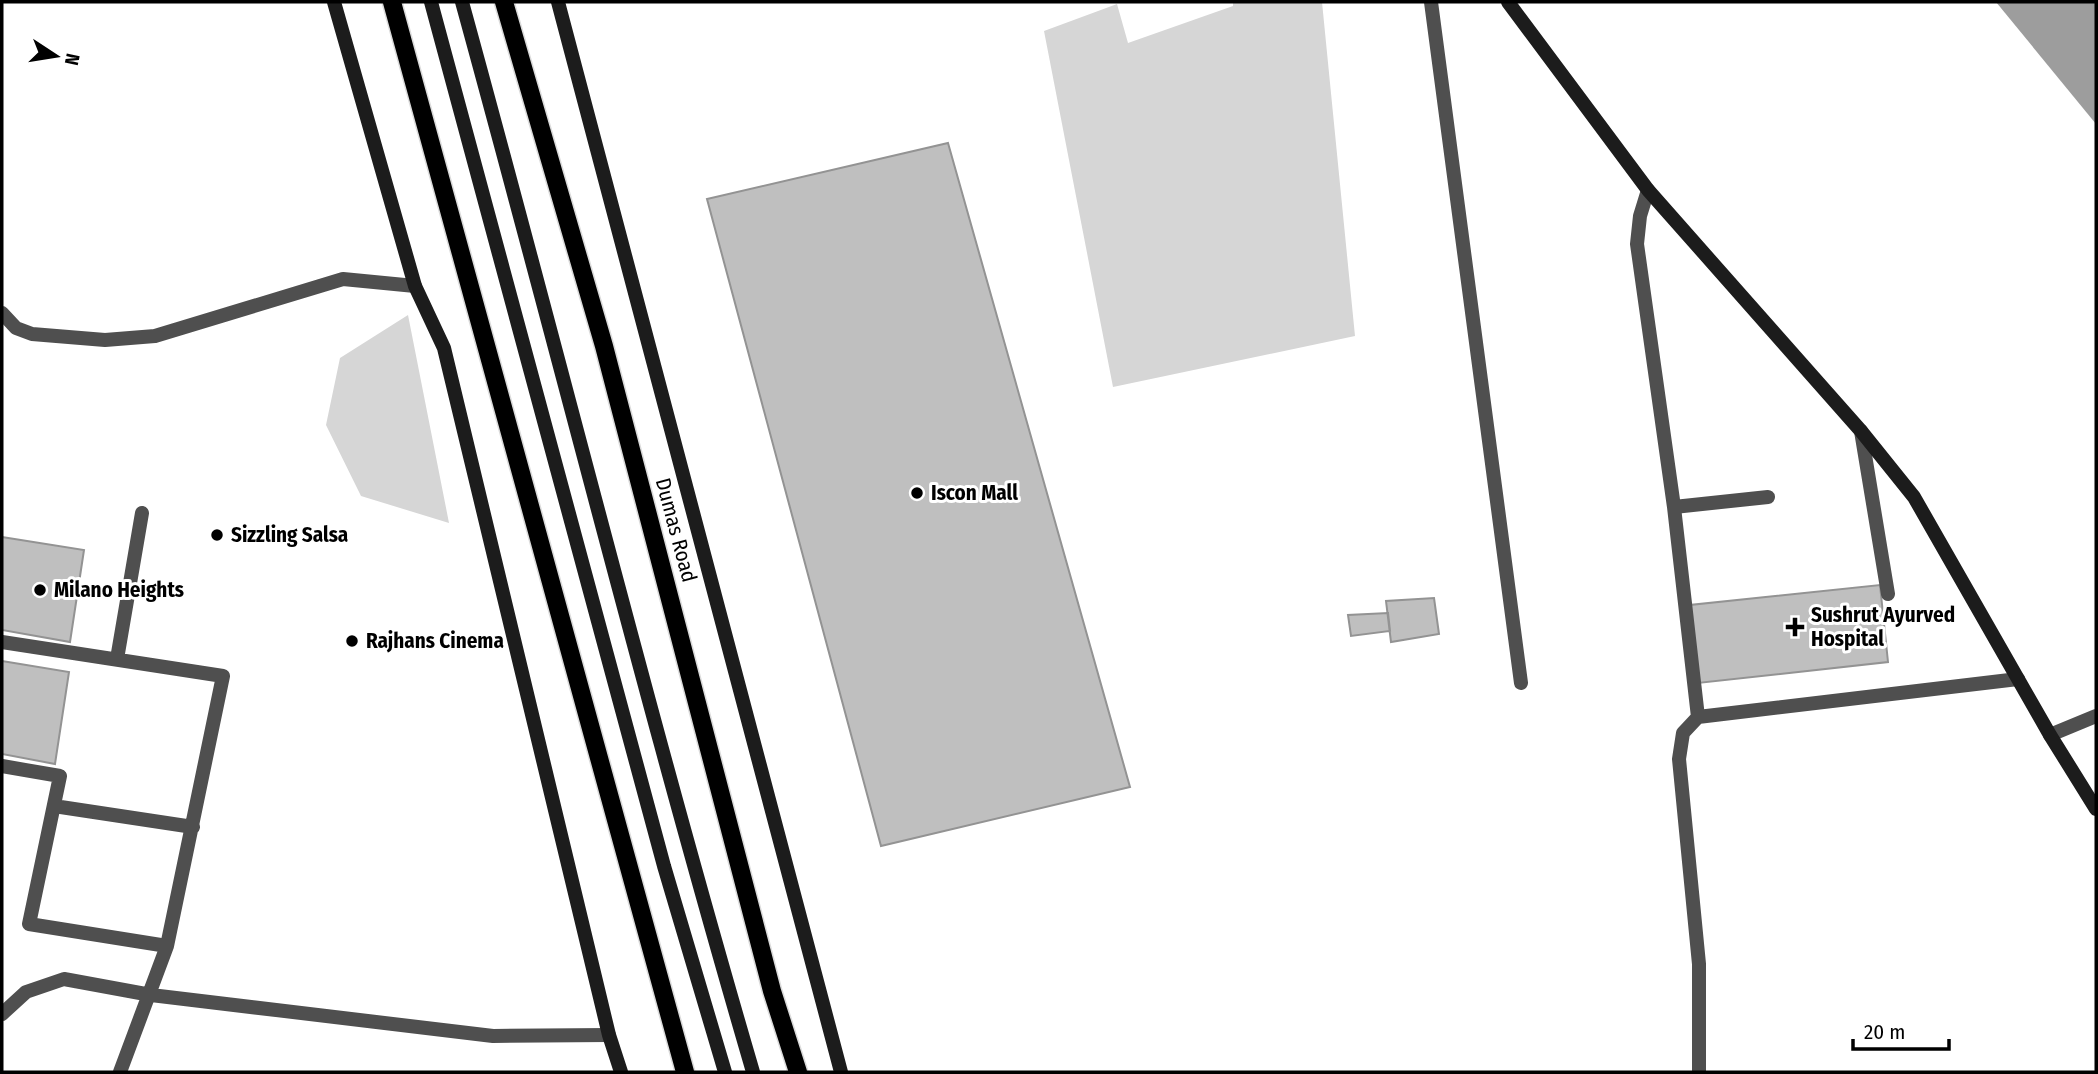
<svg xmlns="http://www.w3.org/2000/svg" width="2098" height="1074" viewBox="0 0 2098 1074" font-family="'Fira Sans Condensed',sans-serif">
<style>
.green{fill:#d6d6d6}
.water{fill:#9d9d9d}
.building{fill:#bfbfbf;stroke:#939393;stroke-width:2}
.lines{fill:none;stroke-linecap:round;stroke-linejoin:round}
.primary-casing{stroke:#dbdbdb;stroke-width:21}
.lane{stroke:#4f4f4f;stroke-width:14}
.street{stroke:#4f4f4f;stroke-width:14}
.secondary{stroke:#1c1c1c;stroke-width:14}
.primary{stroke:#000;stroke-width:18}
.poi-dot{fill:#000;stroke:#fff;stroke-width:2.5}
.labels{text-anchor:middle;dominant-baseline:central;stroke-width:6;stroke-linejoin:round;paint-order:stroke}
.poi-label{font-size:21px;font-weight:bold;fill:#000;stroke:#fff;text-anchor:start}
.street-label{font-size:21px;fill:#000;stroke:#fff}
</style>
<rect width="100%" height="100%" fill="#fff"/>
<path class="green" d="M1233 2H1322L1355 336 1113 387 1044 31 1117 4 1128 43 1233 6Z
M408 315 449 523 361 496 326 425 340 358Z"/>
<path class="water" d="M1996 2H2096V124Z"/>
<path class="building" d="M948 143 1130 787 881 846 707 199Z
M2 537 84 550 70 642 2 630Z
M1880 585 1888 662 1698 683 1690 605Z
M1434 598 1439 634 1391 642 1386 601Z
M1388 613 1390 631 1351 636 1348 615Z
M2 661 69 672 55 764 2 754Z"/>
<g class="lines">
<defs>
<path id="primary" d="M392 2 685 1072
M504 2 604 346 772 991 798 1072"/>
</defs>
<use href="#primary" class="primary-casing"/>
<path class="lane" d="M2050 735 2096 716"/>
<path class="street" d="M1431 2 1521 683
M1648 190 1640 216 1637 244 1674 507 1698 717
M2 313 16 328 32 334 105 340 155 336 343 279 415 286
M1861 431 1888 594
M1674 507 1768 497
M2 642 223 676 167 946 29 924 60 776 2 766
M117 659 142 513
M54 806 193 827
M2 1014 26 992 64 979 151 995 493 1036 609 1035
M120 1072 167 946
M1699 1072V964L1679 759 1683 733 1698 717 2018 679"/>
<path class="secondary" d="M334 2 415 286 444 348 609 1035 621 1072
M431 2 664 866 725 1072
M462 2C560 358 649 717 753 1072
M558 2 841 1072
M1508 2 1648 190 1861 431 1914 497 2050 735 2096 809"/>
<use href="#primary" class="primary"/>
</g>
<g class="poi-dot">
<circle cx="917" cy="493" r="7"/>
<circle cx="217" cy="535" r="7"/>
<circle cx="40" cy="590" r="7"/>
<path d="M1791.5 616.5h7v7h7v7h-7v7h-7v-7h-7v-7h7z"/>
<circle cx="352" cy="641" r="7"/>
</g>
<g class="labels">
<g class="poi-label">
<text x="931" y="493">Iscon Mall</text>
<text x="231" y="535">Sizzling Salsa</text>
<text x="54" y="590">Milano Heights</text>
<text x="1811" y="615">Sushrut Ayurved<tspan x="1811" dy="24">Hospital</tspan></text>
<text x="366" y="641">Rajhans Cinema</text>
</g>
<g class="street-label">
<text transform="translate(676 530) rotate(75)">Dumas Road</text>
</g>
</g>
<rect width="2098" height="1074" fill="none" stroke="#000000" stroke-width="7"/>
<g transform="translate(56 56) rotate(102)" stroke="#ffffff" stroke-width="5" paint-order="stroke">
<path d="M0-5L12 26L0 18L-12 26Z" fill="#000000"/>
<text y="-10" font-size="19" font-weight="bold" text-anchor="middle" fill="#000000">N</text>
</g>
<path d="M1853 1039v10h96v-10" fill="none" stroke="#000000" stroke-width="3.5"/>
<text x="1864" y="1039" font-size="21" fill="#000000" stroke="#ffffff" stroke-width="5" paint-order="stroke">20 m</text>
</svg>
